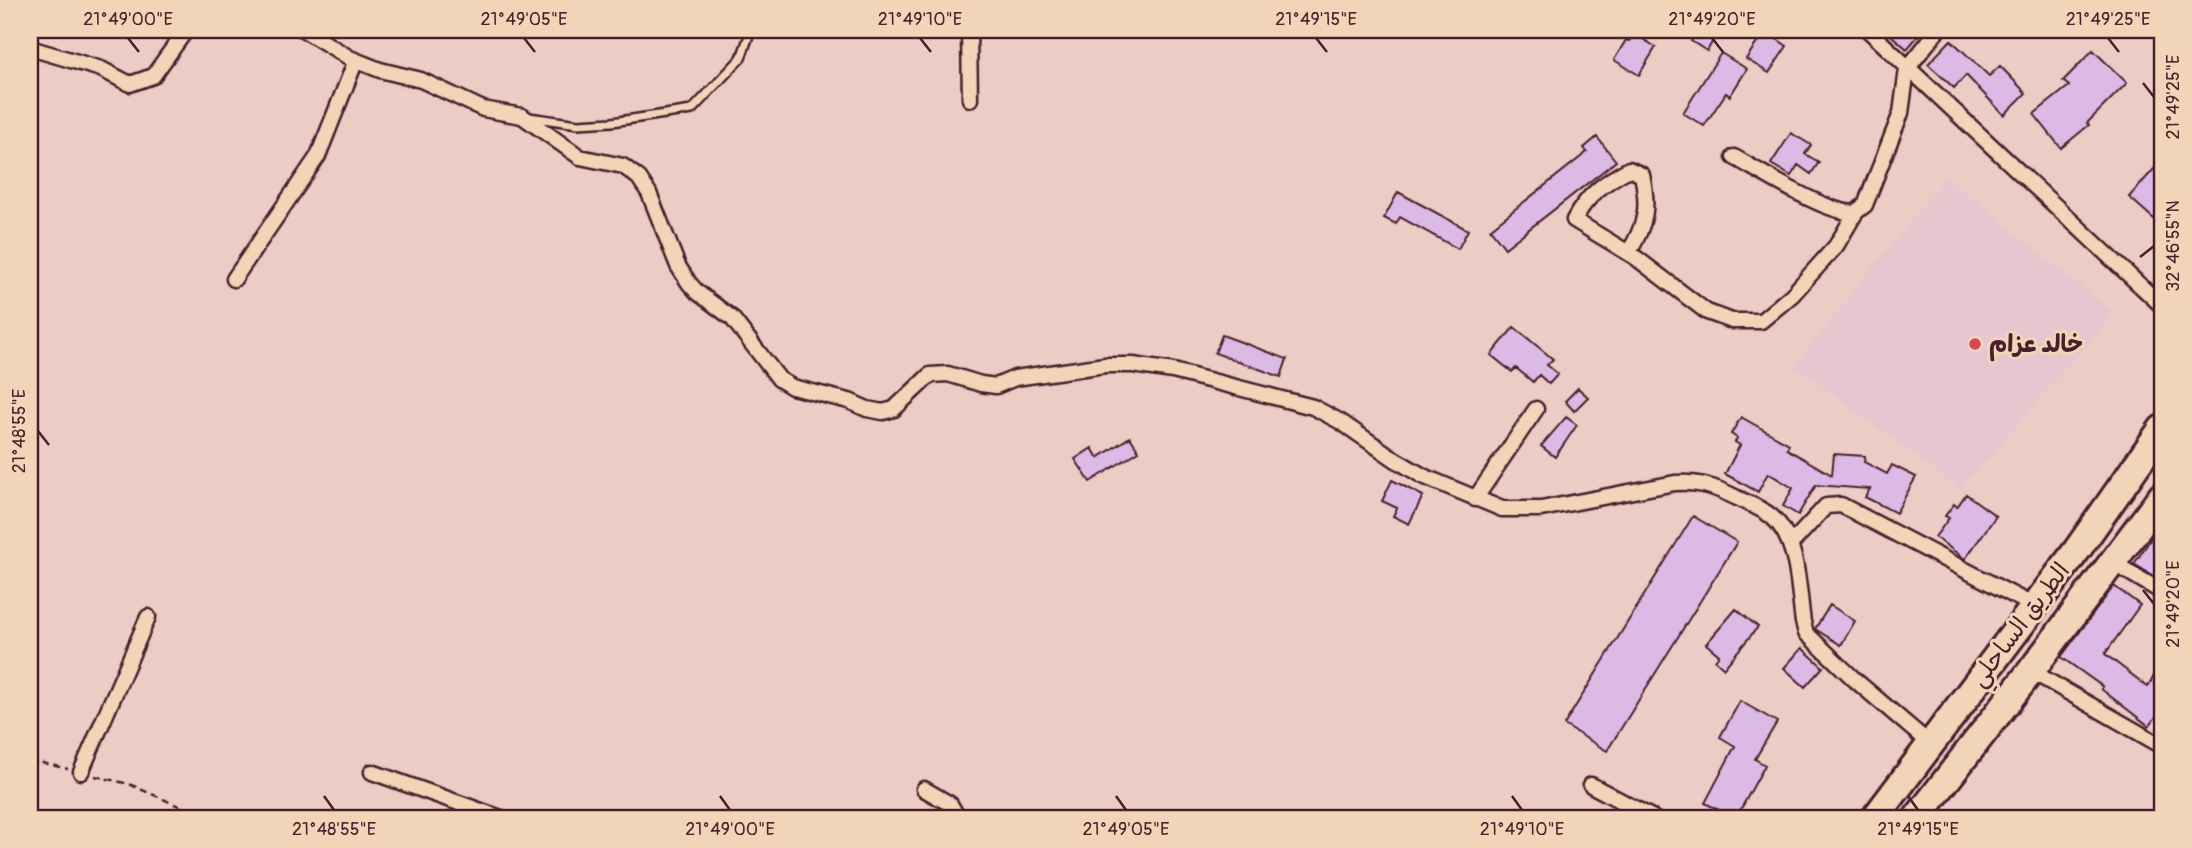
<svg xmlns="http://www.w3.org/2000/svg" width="2192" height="848" viewBox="0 0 2192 848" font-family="Pangolin,'Playpen Sans Arabic',sans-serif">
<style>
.built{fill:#e6c7cf}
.building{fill:#dbbae5;stroke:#4a1f2b;stroke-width:2}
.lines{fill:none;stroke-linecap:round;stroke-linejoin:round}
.lane-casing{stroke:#4a1f2b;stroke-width:12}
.street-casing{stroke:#4a1f2b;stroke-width:19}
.highway-casing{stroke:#4a1f2b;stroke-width:32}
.path{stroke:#4a1f2b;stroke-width:2.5;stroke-dasharray:7 5;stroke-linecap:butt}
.lane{stroke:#f2d5b8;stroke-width:7}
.street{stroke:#f2d5b8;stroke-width:14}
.highway{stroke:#f2d5b8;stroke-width:26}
.ticks{fill:none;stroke:#4a1f2b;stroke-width:2.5}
.poi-dot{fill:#d1495b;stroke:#f2d5b8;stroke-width:2.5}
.labels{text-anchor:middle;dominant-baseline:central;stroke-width:6;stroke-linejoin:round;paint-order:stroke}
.poi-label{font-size:24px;font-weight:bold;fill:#4a1f2b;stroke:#f2d5b8;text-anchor:start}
.street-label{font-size:24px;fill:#4a1f2b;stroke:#f2d5b8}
.neatline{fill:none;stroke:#4a1f2b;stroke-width:2.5}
.ticks-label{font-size:18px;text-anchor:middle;fill:#4a1f2b}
</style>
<rect width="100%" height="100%" fill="#ebcdc6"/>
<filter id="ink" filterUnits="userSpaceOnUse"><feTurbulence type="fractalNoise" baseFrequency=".0143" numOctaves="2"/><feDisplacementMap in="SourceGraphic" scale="14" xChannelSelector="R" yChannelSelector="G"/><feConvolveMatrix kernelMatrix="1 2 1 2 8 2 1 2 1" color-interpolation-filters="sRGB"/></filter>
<g filter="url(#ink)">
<path class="built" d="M1946 177 2114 313 1960 490 1794 365Z"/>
<path class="building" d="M1698 30H1719L1707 51 1691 41Z
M1885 30H1923L1907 49Z
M1765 31 1787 46 1769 73 1746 59Z
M1634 34 1656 47 1639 75 1614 60 1626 40 1629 41Z
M1951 40 1989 76 2000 66 2026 93 2004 115 1966 75 1954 88 1928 64Z
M2093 50 2127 83 2087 123 2089 125 2061 148 2034 114 2069 86 2063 81Z
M1721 53 1747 69 1730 96 1726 93 1704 126 1683 113Z
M1791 133 1811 145 1805 154 1819 162 1811 174 1798 165 1791 176 1771 164Z
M1597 137 1616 161 1505 248 1490 229 1587 152 1584 148Z
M2162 160V209L2154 219 2129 197Z
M1398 192 1468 230 1458 249 1400 217 1396 224 1384 218Z
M1514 327 1553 359 1547 365 1558 374 1549 384 1539 375 1533 382 1516 368 1512 372 1491 355Z
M1222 335 1287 359 1281 377 1215 353Z
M1578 388 1588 397 1574 411 1565 401Z
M1566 417 1577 425 1555 457 1541 446Z
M1741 417 1789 444 1787 449 1832 475 1834 454 1865 456 1864 462 1887 474 1892 465 1916 477 1896 513 1865 497 1870 489 1816 485 1798 515 1783 506 1793 488 1768 473 1758 492 1725 474 1740 445 1735 442 1737 438 1731 434Z
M1130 437 1139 451 1090 482 1075 459 1092 448 1098 458Z
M1392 480 1423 496 1409 524 1393 516 1397 508 1382 501Z
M1966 494 1996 516 1965 559 1935 537 1949 518 1945 516 1954 504 1957 507Z
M1693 516 1737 542 1607 751 1564 725Z
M2162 522V581L2134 564Z
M2114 586 2140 605 2105 654 2148 687 2162 661V709L2149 726 2101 689 2103 687 2061 657Z
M1830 605 1855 621 1841 645 1815 629Z
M1736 609 1758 627 1724 668 1715 660 1719 655 1706 644Z
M1802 648 1823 667 1805 687 1784 668Z
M1740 701 1777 722 1755 759 1765 765 1736 818H1720L1723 812 1705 803 1735 746 1720 737Z"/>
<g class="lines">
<defs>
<path id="lane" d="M529 117 578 124 612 122 692 110 741 58 751 30"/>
<path id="street" d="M304 30 350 58 380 70 421 80 483 109 522 116 580 157 623 166 639 178 649 193 678 266 689 283 697 292 732 318 779 379 792 387 849 401 867 409 883 412 894 409 930 375 948 374 981 384 996 386 1015 378 1105 365H1133L1173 371 1313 407 1341 422 1396 460 1423 476 1502 509H1541L1675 483C1699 481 1715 487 1737 498 1748 503 1761 508 1771 516 1799 539 1798 588 1803 622L1806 633 1855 680 1930 744
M969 30 970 99
M1868 30 2162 306
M30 48 101 69 130 84 153 76 186 30
M1734 157C1758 170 1832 217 1856 212
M1635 257 1574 220C1587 195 1605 182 1629 169L1642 175C1649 207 1646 224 1629 252L1635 257 1707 312 1732 321H1761L1792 295 1836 246 1856 212 1865 205 1901 113 1907 69 1938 30
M234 279 318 156 356 60
M1475 499 1536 409
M1791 544 1826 506 1841 505 2034 606
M2112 562 2162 592
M2031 671 2162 746
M81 772 148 617
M372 772 501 818
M1591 785 1653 818
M924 789 950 804 958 818"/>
<path id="highway" d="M1875 818 2077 550 2162 429
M1917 818 2031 671 2162 496"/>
</defs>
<use href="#lane" class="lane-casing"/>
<use href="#street" class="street-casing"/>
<use href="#highway" class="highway-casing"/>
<path class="path" d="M30 760 68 769
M95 776 129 784 206 818"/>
<use href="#lane" class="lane"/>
<use href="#street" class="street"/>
<use href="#highway" class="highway"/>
</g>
</g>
<path class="ticks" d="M128 38 139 52M524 38 535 52M920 38 931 52M1316 38 1327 52M1712 38 1723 52M2108 38 2119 52M2143 83 2154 97M2140 257 2154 246M38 431 49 445M2143 590 2154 604M324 796 334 810M720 796 730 810M1116 796 1126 810M1512 796 1522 810M1908 796 1918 810"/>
<circle class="poi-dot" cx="1975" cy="344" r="7"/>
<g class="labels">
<g class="poi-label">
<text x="1989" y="344">خالد عزام</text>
</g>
<g class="street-label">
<text transform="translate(2020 625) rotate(-53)">الطريق الساحلي</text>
</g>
</g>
<rect width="2192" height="848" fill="none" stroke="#f2d5b8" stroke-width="77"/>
<rect x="38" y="38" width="2116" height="772" class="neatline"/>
<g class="ticks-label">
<text x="128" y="25">21°49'00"E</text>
<text x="524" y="25">21°49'05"E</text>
<text x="920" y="25">21°49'10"E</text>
<text x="1316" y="25">21°49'15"E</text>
<text x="1712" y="25">21°49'20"E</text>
<text x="2108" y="25">21°49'25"E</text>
<text transform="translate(2173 97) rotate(-90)" y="6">21°49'25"E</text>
<text transform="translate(2173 246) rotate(-90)" y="6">32°46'55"N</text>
<text transform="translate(19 431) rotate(-90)" y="6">21°48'55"E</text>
<text transform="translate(2173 604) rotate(-90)" y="6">21°49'20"E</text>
<text x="334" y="835">21°48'55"E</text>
<text x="730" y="835">21°49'00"E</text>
<text x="1126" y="835">21°49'05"E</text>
<text x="1522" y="835">21°49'10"E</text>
<text x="1918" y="835">21°49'15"E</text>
</g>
</svg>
